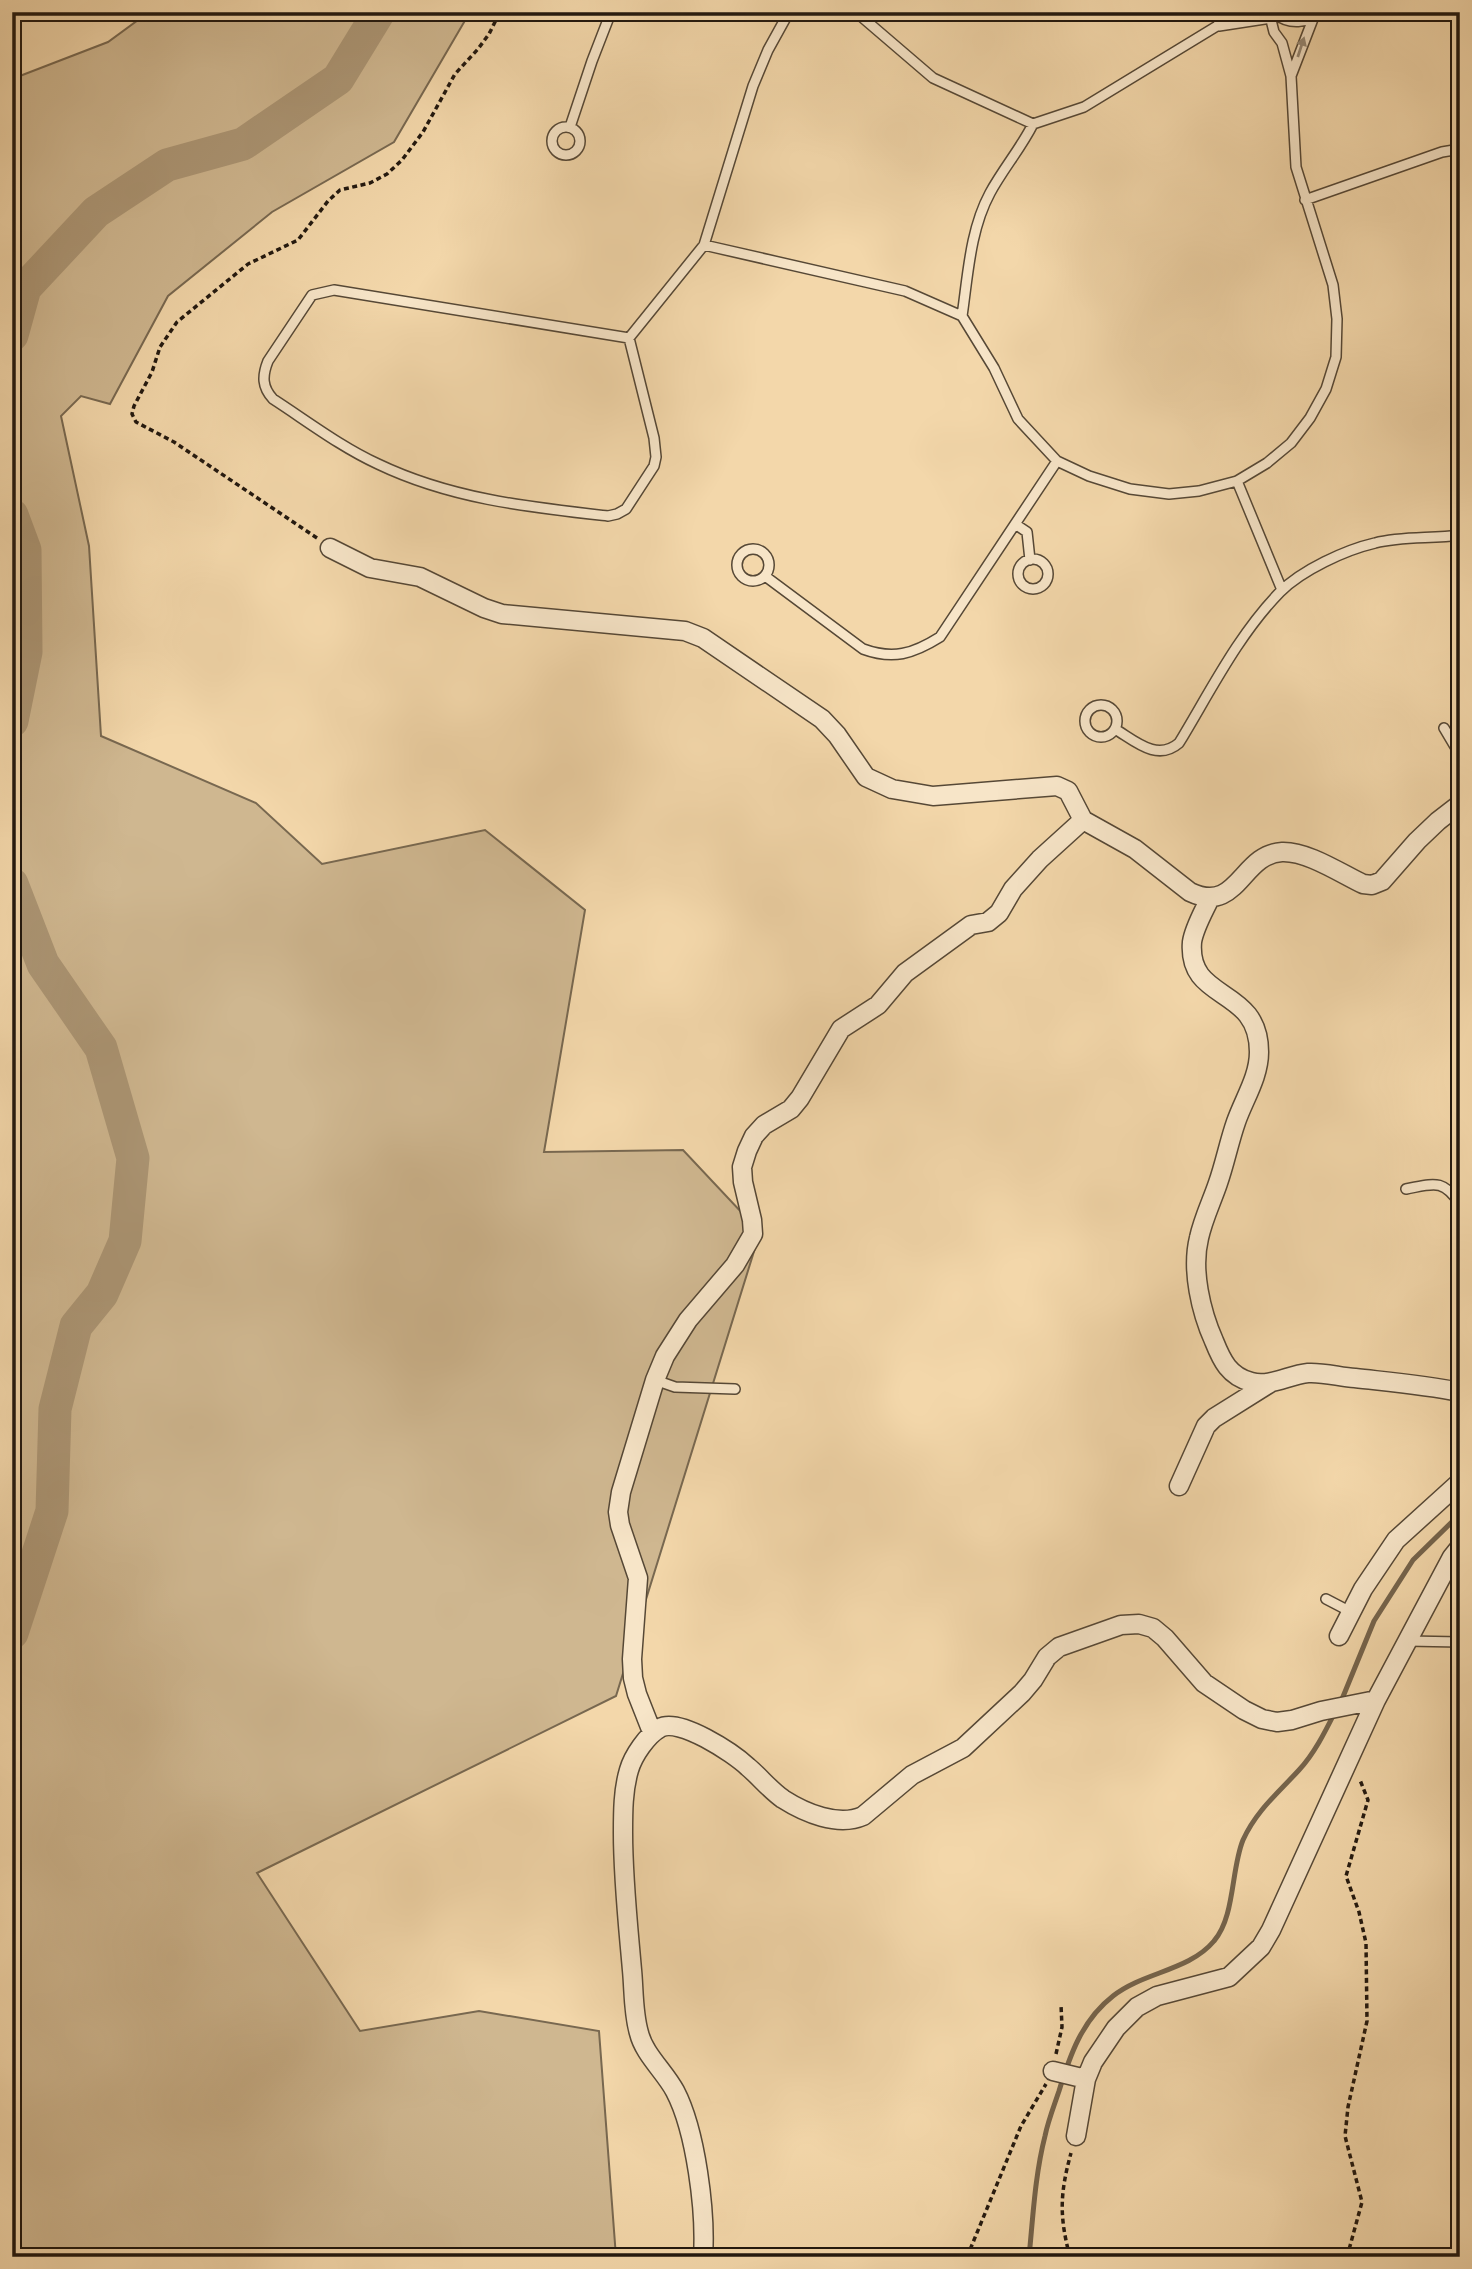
<svg xmlns="http://www.w3.org/2000/svg" width="1472" height="2269" viewBox="0 0 1472 2269" font-family="'IM FELL Double Pica',serif">
<style>
.green{fill:#cfb790;stroke:#786850;stroke-width:2}
.lines{fill:none;stroke-linecap:round;stroke-linejoin:round}
.stream{stroke:#75644c;stroke-width:5}
.river{stroke:#ac9675;stroke-width:33}
.lane-casing{stroke:#564836;stroke-width:12}
.street-casing{stroke:#564836;stroke-width:21}
.path{stroke:#22180f;stroke-width:3.5;stroke-dasharray:5 3.5;stroke-linecap:butt}
.lane{stroke:#f7e5c8;stroke-width:9}
.street{stroke:#f7e5c8;stroke-width:18}
.oneway{fill:#978975}
</style>
<rect width="100%" height="100%" fill="#f3d7aa"/>
<filter id="stains"><feTurbulence type="fractalNoise" baseFrequency=".00286" numOctaves="4"/><feColorMatrix values="0 0 0 0 .2 0 0 0 0 .09 0 0 0 0 .02 0 0 0 .5 -.17"/></filter>
<radialGradient id="worn" r=".72"><stop offset=".6" stop-color="#630" stop-opacity="0"/><stop offset="1" stop-color="#630" stop-opacity=".3"/></radialGradient>
<path class="green" d="M149 12H470L394 142 272 212 168 296 110 404 81 396 61 416 89 546 101 736 256 803 322 864 485 830 585 910 544 1152 683 1150 760 1232 616 1696 257 1873 360 2031 479 2011 599 2031 616 2257H12V79L108 42Z"/>
<g class="lines">
<path class="stream" d="M1340 1704 1374 1621 1413 1560 1460 1514
M1029 2257C1033 2217 1035 2175 1045 2136 1048 2121 1054 2106 1059 2091 1070 2055 1082 2020 1113 1996 1143 1972 1189 1971 1214 1941 1235 1917 1231 1869 1243 1840 1256 1811 1278 1793 1299 1770 1314 1754 1325 1732 1335 1712"/>
<path class="river" d="M12 335 25 288 96 212 167 165 243 144 338 79 379 12
M12 515 25 550 26 652 12 721
M12 884 43 964 101 1048 133 1158 125 1241 102 1294 76 1326 55 1409 52 1511 12 1633"/>
<defs>
<path id="lane" d="M856 12 933 78 1033 124 1084 107 1217 26 1231 12
M1274 13C1290 26 1307 23 1322 12
M1219 26 1278 17
M1291 76 1313 19
M552 141a14 14 0 1 1 28 0a14 14 0 1 1-28 0Z
M570 127 592 61 611 12
M1305 200 1442 152 1460 149
M704 245 905 291 962 316 994 368 1018 419 1057 461 1089 476 1130 489 1169 494 1199 491 1237 481 1267 463 1291 443 1310 418 1326 389 1336 357 1337 319 1333 285 1296 167 1291 76 1282 43 1274 32 1269 12
M334 290 629 338 654 438 656 457 654 466 626 509 617 514 608 516C528 507 451 499 378 464 341 447 307 421 273 399 262 387 262 376 268 361L312 295Z
M962 316C968 275 970 230 990 193 1003 169 1021 148 1033 124
M629 338 704 245 753 86 768 50 789 12
M1237 481 1282 590
M1015 524 1027 532 1030 560
M737 565a16 16 0 1 1 32 0a16 16 0 1 1-32 0Z
M1018 574a15 15 0 1 1 30 0a15 15 0 1 1-30 0Z
M765 576 863 649C893 660 913 654 940 637L1057 461
M1085 721a16 16 0 1 1 32 0a16 16 0 1 1-32 0Z
M1444 728 1460 755
M1115 729C1135 741 1157 762 1179 743 1210 692 1238 635 1280 592 1302 570 1345 550 1375 543 1402 536 1432 539 1460 535
M1406 1189C1433 1184 1443 1178 1460 1204
M655 1380 675 1387 735 1389
M1326 1599 1351 1612
M1408 1641 1460 1642"/>
<path id="street" d="M330 548 370 568 420 577 484 608 502 614 685 631 703 638 822 719 837 735 866 777 892 789 933 796 1057 786 1068 791 1083 820 1135 849 1190 892C1238 915 1241 854 1282 852 1307 851 1340 873 1363 884L1372 885 1382 881 1417 841 1438 821 1460 804
M1210 898C1204 911 1194 928 1192 942 1187 1003 1259 985 1259 1052 1259 1077 1244 1099 1236 1122 1229 1142 1225 1163 1218 1183 1212 1201 1203 1219 1199 1238 1191 1270 1201 1312 1214 1341 1222 1361 1229 1376 1251 1382 1271 1387 1288 1375 1308 1373 1323 1372 1340 1377 1355 1378 1390 1382 1425 1385 1460 1392
M1179 1486 1206 1426 1214 1418 1270 1383
M1339 1636 1363 1589 1396 1540 1460 1482
M650 1727 637 1694 633 1678 632 1659 638 1578 620 1525 618 1512 621 1492 655 1380 665 1356 688 1320 735 1265 753 1234 752 1220 743 1182 742 1167 747 1151 754 1136 764 1125 791 1109 800 1098 841 1029 878 1005 905 973 971 925 988 922 999 913 1013 889 1040 859 1083 820
M1053 2071 1086 2079
M1076 2136 1086 2079 1093 2062 1116 2028 1137 2007 1157 1996 1229 1977 1261 1947 1271 1930 1376 1700 1452 1557 1460 1547
M703 2257C706 2212 696 2131 675 2091 665 2072 644 2054 639 2033 633 2013 634 1990 632 1970 628 1924 623 1879 623 1833 623 1812 623 1790 629 1770 633 1756 647 1735 660 1728 679 1717 733 1753 748 1767 760 1777 770 1790 783 1799 805 1813 838 1827 863 1816L912 1775 963 1748 1022 1693 1033 1680 1047 1657 1059 1647 1121 1625 1139 1624 1153 1628 1165 1638 1204 1683 1244 1710 1262 1719 1277 1722 1292 1720 1321 1711 1376 1700"/>
</defs>
<use href="#lane" class="lane-casing"/>
<use href="#street" class="street-casing"/>
<path class="path" d="M317 538 174 442 136 422 132 414 134 406 152 372 160 347 177 322 248 264 298 240 328 201 340 190 370 183 387 174 402 160 423 132 455 74 478 49 489 34 500 12
M1056 2054 1062 2027 1061 2005
M967 2257 1021 2126 1046 2084
M1070 2257C1059 2216 1060 2193 1071 2153
M1347 2257 1362 2202 1345 2136 1348 2107 1367 2021 1366 1943 1359 1912 1346 1876 1368 1800 1360 1780"/>
<use href="#lane" class="lane"/>
<use href="#street" class="street"/>
</g>
<defs><path id="oneway-solid" d="M-6-.8H1V-3.2L6.5 0L1 3.2V.8H-6Z" transform="scale(1.75)"/></defs>
<use class="oneway" href="#oneway-solid" transform="translate(1301 47) rotate(-72)"/>
<rect width="1472" height="2269" fill="none" stroke="#f3d7aa" stroke-width="42"/>
<rect x="14" y="14" width="1444" height="2241" fill="none" stroke="#22180f" stroke-width="3.5"/>
<rect x="21" y="21" width="1430" height="2227" fill="none" stroke="#22180f" stroke-width="2"/>
<rect width="100%" height="100%" filter="url(#stains)"/>
<rect width="100%" height="100%" fill="url(#worn)"/>
</svg>
